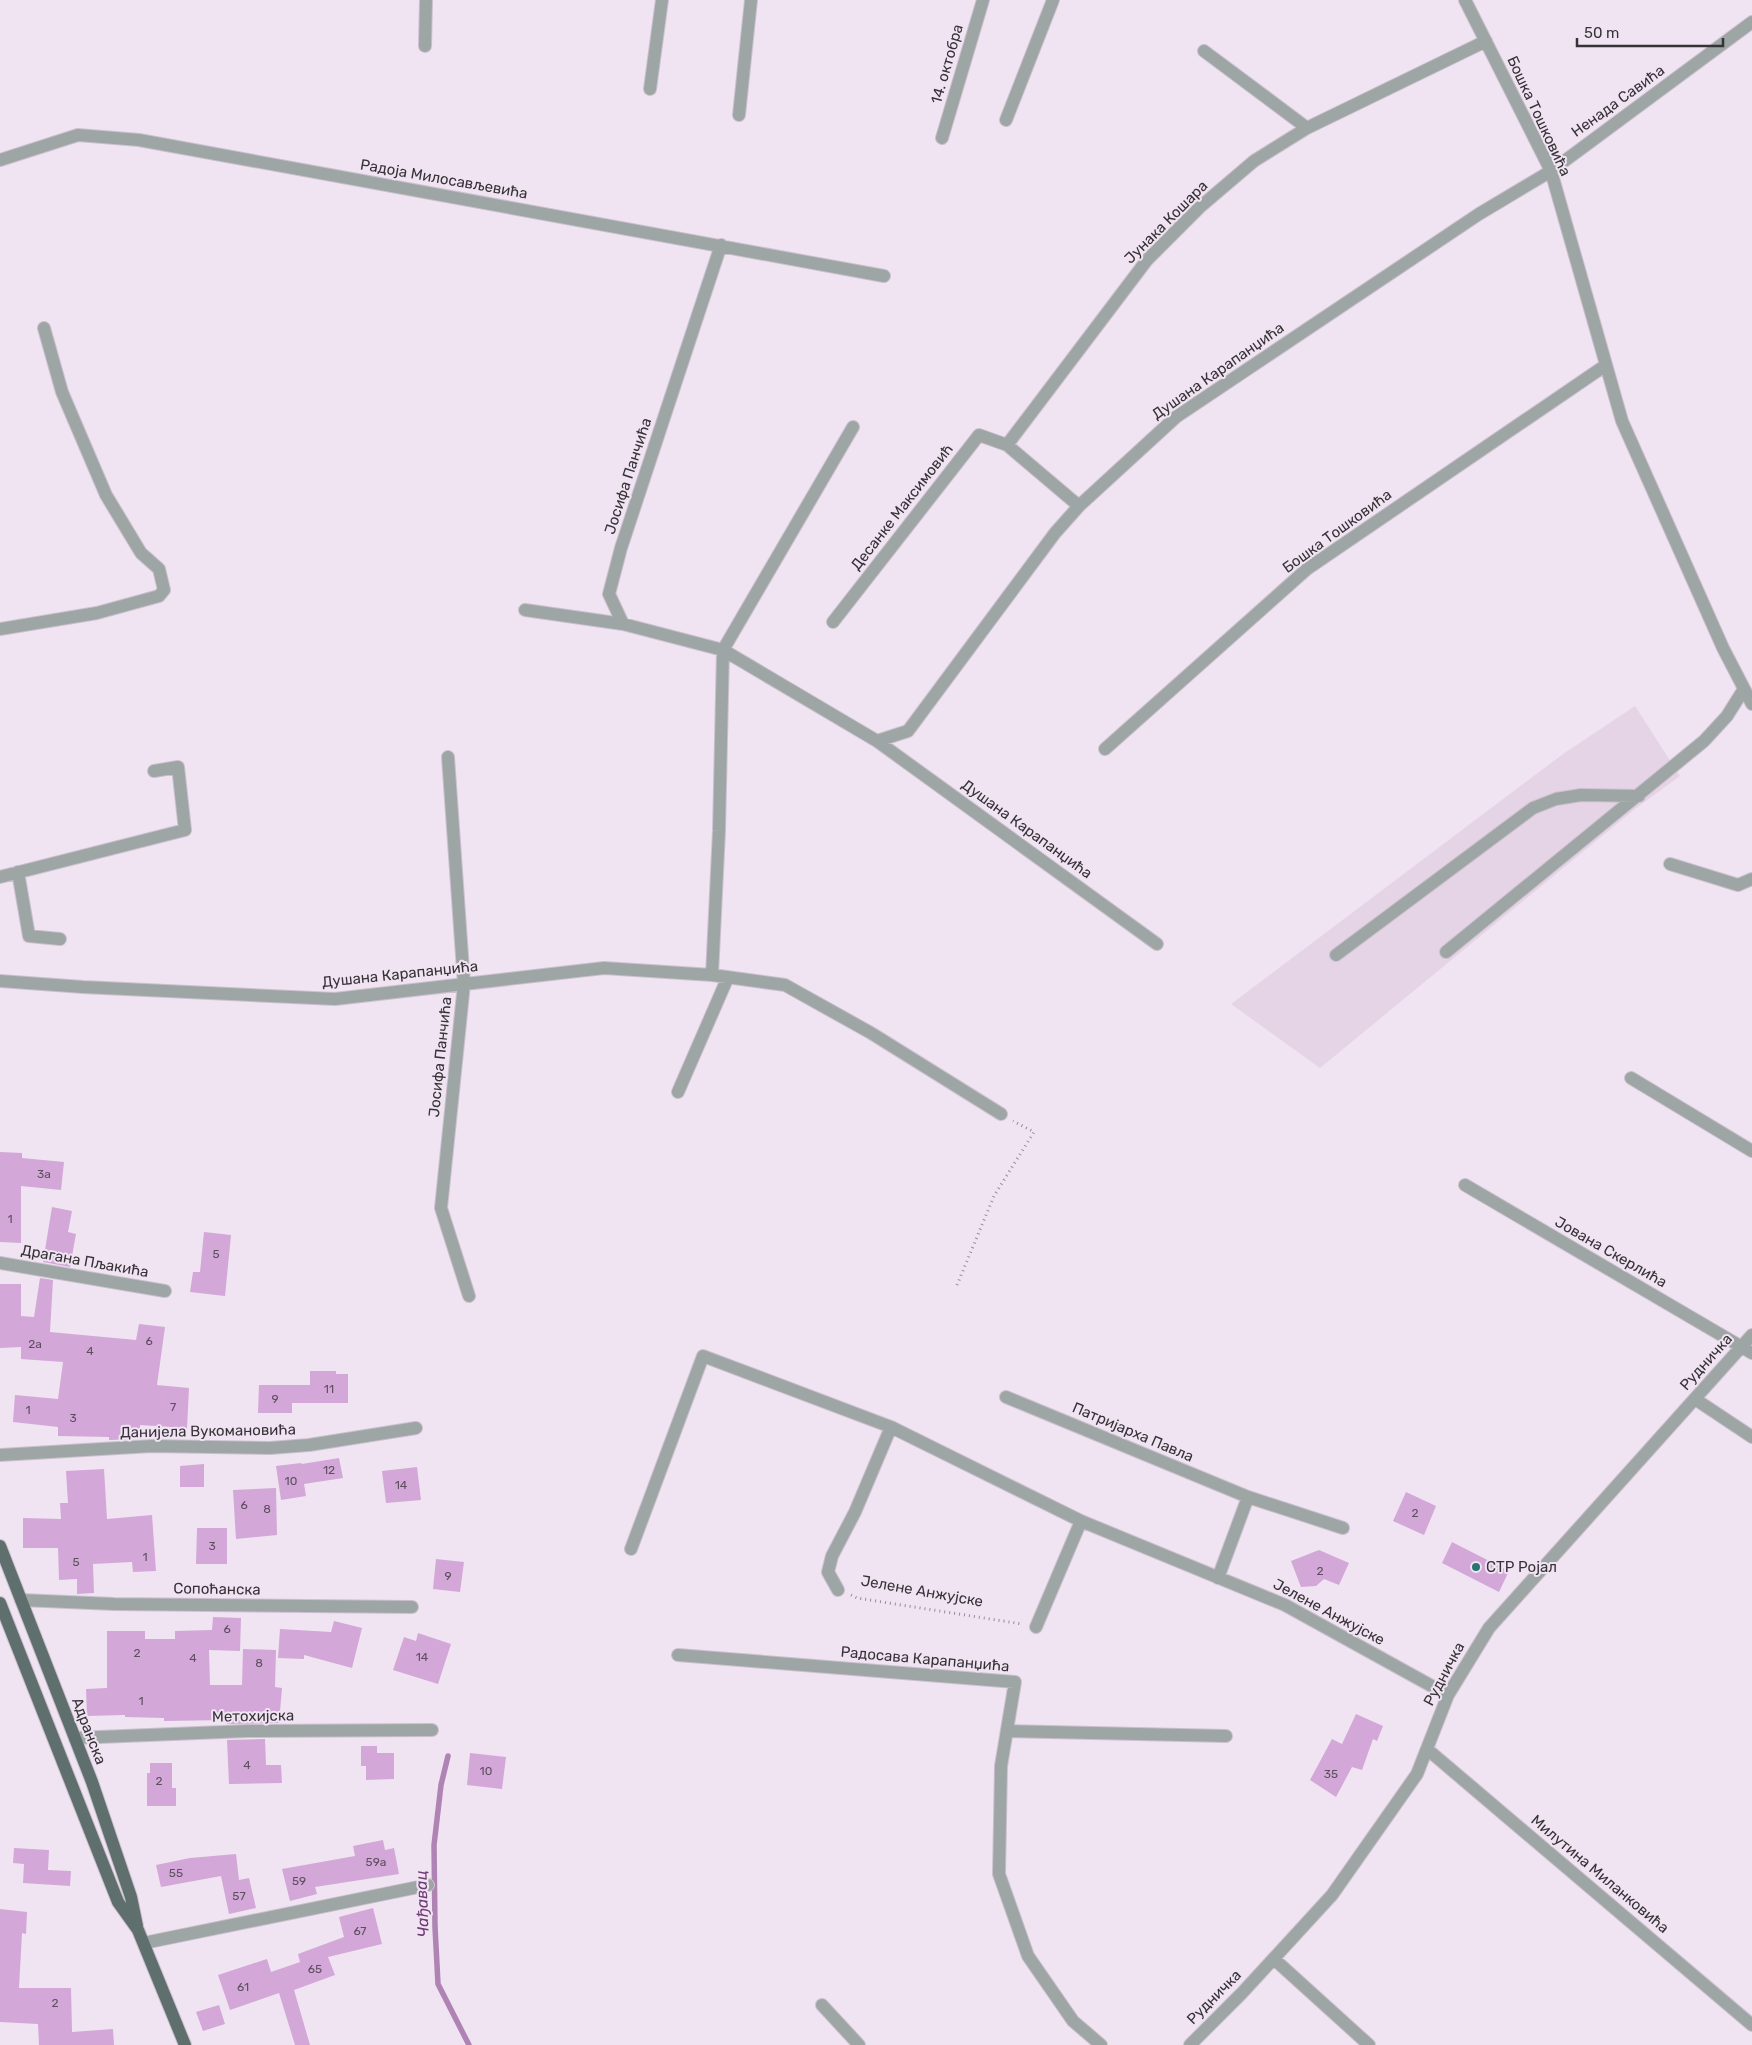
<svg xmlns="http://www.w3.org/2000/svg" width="1752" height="2045" viewBox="0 0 1752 2045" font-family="Rubik,sans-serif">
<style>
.built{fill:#e5d3e6}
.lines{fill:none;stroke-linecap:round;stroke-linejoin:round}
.stream{stroke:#af84b4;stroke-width:5.5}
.building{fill:#d3a7d8}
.minor-casing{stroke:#cbc0cd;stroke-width:14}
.major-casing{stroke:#cbc0cd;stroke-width:14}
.path{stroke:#958d97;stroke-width:3;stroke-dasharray:1 4;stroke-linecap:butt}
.minor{stroke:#9da6a5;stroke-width:12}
.major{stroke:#5f6f6e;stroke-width:12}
.poi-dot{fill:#297371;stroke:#f0e4f2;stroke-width:2}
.labels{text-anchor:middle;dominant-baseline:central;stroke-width:4;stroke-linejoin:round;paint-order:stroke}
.number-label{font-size:12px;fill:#5d4f5f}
.street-label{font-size:15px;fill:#363237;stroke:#f0e4f2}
.poi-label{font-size:15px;fill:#363237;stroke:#f0e4f2;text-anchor:start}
.water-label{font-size:16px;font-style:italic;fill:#703a77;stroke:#f0e4f2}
</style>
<rect width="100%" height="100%" fill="#f0e4f2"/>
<path class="built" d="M1635 706 1680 776 1635 809 1320 1068 1231 1004 1563 754Z"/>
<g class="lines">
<path class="stream" d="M448 1756 441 1785 434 1845 435 1927 438 1984 469 2045"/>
</g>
<path class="building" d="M0 1152 22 1153V1158L64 1162 61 1190 21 1186V1243L0 1242Z
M52 1207 72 1211 68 1232 76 1234 70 1267 43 1262Z
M204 1232 231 1235 225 1296 190 1292 193 1272H200Z
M40 1278 53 1280 50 1332 136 1340 139 1324 165 1327 157 1385 189 1388 187 1428 140 1425V1439L109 1440V1437L58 1436V1427L13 1422 15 1395 58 1399 63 1362 21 1359V1347L0 1348V1284H21V1316L34 1317Z
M310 1371H336V1374H348V1403H292V1413H258L259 1385H310Z
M339 1458 343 1478 304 1484 306 1496 281 1500 276 1466 301 1463 302 1464Z
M204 1464V1487H180V1466Z
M417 1467 421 1500 386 1503 382 1471Z
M104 1469 107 1519 152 1515 156 1571 133 1572 132 1562 93 1564 94 1593 77 1594V1579L59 1580 58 1548H23V1518L61 1519 60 1503H68L66 1471Z
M276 1488 277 1535 236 1539 233 1490Z
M1406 1492 1436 1506 1424 1535 1393 1521Z
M197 1528H227V1564H196Z
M1452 1542 1509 1571 1499 1592 1442 1563Z
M1319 1550 1349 1563 1339 1585 1324 1579 1316 1586 1301 1587 1291 1561Z
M436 1559 464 1562 460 1592 433 1589Z
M213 1617 241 1618 240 1651 209 1650 210 1685H242L243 1649 276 1650 275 1687 282 1688 279 1723 227 1724V1720L164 1721V1718L125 1717V1715L87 1716 86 1689 107 1688V1631H145V1639H175V1631L212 1630Z
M334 1621 362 1628 352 1668 304 1655V1659L278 1658 280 1629 331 1632Z
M418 1633 451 1644 438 1684 393 1670 404 1637 416 1641Z
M1356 1714 1383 1726 1377 1741 1373 1739 1362 1770 1352 1767 1336 1797 1310 1780 1332 1739 1342 1744Z
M265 1739 266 1765H281L282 1783 229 1784 227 1740Z
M361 1746H377V1753H394V1779L366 1780V1766H361Z
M470 1753 506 1757 502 1789 467 1785Z
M150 1763H172V1788H176V1806H147V1773H150Z
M383 1840 385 1850 394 1848 399 1874 315 1887 317 1894 290 1901 282 1869 355 1856 353 1846Z
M14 1848 49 1850 48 1870 71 1871 70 1886 23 1883 24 1864 13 1863Z
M236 1854 239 1880 249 1878 256 1908 229 1914 221 1876 161 1887 156 1865 190 1858Z
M373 1908 382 1944 328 1957 335 1975 294 1990 310 2045H295L279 1993 230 2010 218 1975 267 1959 271 1972 300 1962 298 1954 344 1937 339 1917Z
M0 1909 27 1912 26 1934 22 1933 19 1988H71L72 2032 113 2029 114 2045H39L38 2024 0 2022Z
M219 2005 225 2024 203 2031 196 2012Z"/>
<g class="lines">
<defs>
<path id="minor" d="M1465 0 1551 171 1622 421 1723 648 1752 704
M425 46 426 0
M1204 51 1307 128
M650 89 662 0
M739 115 751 0
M1006 120 1053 0
M942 138 983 0
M0 160 78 135 139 140 884 276
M1079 506 1007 445 1147 260 1200 207 1254 161 1307 128 1486 41
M525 610 623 624 723 650 853 427
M833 622 979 435 1007 445
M623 624 609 594 621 548 721 245
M0 629 97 613 159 596 164 590 159 569 141 553 106 495 62 392 44 328
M877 741 1157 944
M1105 749 1307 569 1606 365
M448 757 464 984 441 1208 469 1296
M1670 864 1738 885 1752 879
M18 872 29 936 60 939
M0 877 185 830 178 767 154 771
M1446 952 1704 741 1727 716 1744 689
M1336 955 1533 808 1556 799 1581 795 1639 796
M712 975 785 985 871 1033 1001 1114
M0 981 83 987 335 999 604 968 712 975 719 831 723 650 877 741 908 731 1055 533 1079 506 1176 417 1479 214 1551 171 1752 22
M1631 1078 1752 1151
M678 1092 728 977
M1465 1185 1752 1353
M0 1263 165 1291
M1006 1397 1248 1497 1343 1528
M1695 1399 1752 1437
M0 1455 152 1446 270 1448 309 1445 416 1428
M631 1549 703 1356 891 1427
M1218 1578 1248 1497
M838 1590 828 1572 832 1556 855 1512 891 1427 1081 1521
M21 1600 114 1604 412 1607
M1036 1627 1081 1521 1285 1605 1448 1695
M678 1655 1015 1682 1001 1766 999 1874 1028 1956 1073 2021 1101 2045
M1007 1731 1226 1736
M75 1738 247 1731 432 1730
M1427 1749 1752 2025
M144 1943 428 1885
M1274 1959 1369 2045
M822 2005 859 2045
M1190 2045 1242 1993 1332 1895 1417 1774 1448 1695 1489 1628 1752 1335"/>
<path id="major" d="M0 1546 92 1782 131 1897 137 1926
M0 1603 118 1902 138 1930 185 2045"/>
</defs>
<use href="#minor" class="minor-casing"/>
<use href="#major" class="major-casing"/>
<path class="path" d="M957 1285 994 1196 1034 1132 1013 1121
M851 1595 857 1598 1022 1624"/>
<use href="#minor" class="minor"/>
<use href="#major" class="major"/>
</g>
<circle class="poi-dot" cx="1476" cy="1567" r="5"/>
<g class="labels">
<g class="number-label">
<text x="44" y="1174">3a</text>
<text x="10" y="1219">1</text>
<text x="216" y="1254">5</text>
<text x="149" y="1341">6</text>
<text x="35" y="1344">2a</text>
<text x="90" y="1351">4</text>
<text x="329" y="1389">11</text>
<text x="275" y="1399">9</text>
<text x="173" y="1407">7</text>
<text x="28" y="1410">1</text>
<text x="73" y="1418">3</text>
<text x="329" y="1470">12</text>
<text x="291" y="1481">10</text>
<text x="401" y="1485">14</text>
<text x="244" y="1505">6</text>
<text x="267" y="1509">8</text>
<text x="1415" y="1513">2</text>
<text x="212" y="1546">3</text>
<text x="145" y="1557">1</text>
<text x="76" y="1562">5</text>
<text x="1320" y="1571">2</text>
<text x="448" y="1576">9</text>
<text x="227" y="1629">6</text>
<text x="137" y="1653">2</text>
<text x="422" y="1657">14</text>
<text x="193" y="1658">4</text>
<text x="259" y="1663">8</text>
<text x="141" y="1701">1</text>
<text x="247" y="1765">4</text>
<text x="486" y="1771">10</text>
<text x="1331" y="1774">35</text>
<text x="159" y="1781">2</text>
<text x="376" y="1862">59a</text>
<text x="176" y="1873">55</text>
<text x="299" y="1881">59</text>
<text x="239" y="1896">57</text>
<text x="360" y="1931">67</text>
<text x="315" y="1969">65</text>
<text x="243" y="1987">61</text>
<text x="55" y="2003">2</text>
</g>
<g class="street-label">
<text transform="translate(947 64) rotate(-74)">14. октобра</text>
<text transform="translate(1618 101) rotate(-36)">Ненада Савића</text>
<text transform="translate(1539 116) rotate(65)">Бошка Тошковића</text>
<text transform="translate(444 179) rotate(10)">Радоја Милосављевића</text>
<text transform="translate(1166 222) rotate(-45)">Јунака Кошара</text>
<text transform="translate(1218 371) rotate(-35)">Душана Карапанџића</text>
<text transform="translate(628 476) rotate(-72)">Јосифа Панчића</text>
<text transform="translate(902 507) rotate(-52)">Десанке Максимовић</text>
<text transform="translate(1337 531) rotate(-36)">Бошка Тошковића</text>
<text transform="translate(1027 829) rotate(36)">Душана Карапанџића</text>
<text transform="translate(400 974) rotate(-6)">Душана Карапанџића</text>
<text transform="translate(440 1057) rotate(-84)">Јосифа Панчића</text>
<text transform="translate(1611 1252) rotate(30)">Јована Скерлића</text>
<text transform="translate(85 1261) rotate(10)">Драгана Пљакића</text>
<text transform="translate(1706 1362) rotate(-48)">Рудничка</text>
<text transform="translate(208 1431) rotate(-1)">Данијела Вукомановића</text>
<text transform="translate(1133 1432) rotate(23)">Патријарха Павла</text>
<text transform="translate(217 1589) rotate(1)">Сопоћанска</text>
<text transform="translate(922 1591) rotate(10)">Јелене Анжујске</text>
<text transform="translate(1329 1612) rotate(28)">Јелене Анжујске</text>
<text transform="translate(925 1659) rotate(5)">Радосава Карапанџића</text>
<text transform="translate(1444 1674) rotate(-62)">Рудничка</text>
<text transform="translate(253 1716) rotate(-1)">Метохијска</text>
<text transform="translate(89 1731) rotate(69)">Адранска</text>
<text transform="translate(1600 1874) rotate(40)">Милутина Миланковића</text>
<text transform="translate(1214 1997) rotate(-45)">Рудничка</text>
</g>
<g class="poi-label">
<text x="1486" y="1567">СТР Ројал</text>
</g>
<g class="water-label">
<text transform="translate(422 1904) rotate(-92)">Чађавац</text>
</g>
</g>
<path d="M1577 38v8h146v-8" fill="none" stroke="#363237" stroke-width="2.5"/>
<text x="1584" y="38" font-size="15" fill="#363237" stroke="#f0e4f2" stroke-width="4" paint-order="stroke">50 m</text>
</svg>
